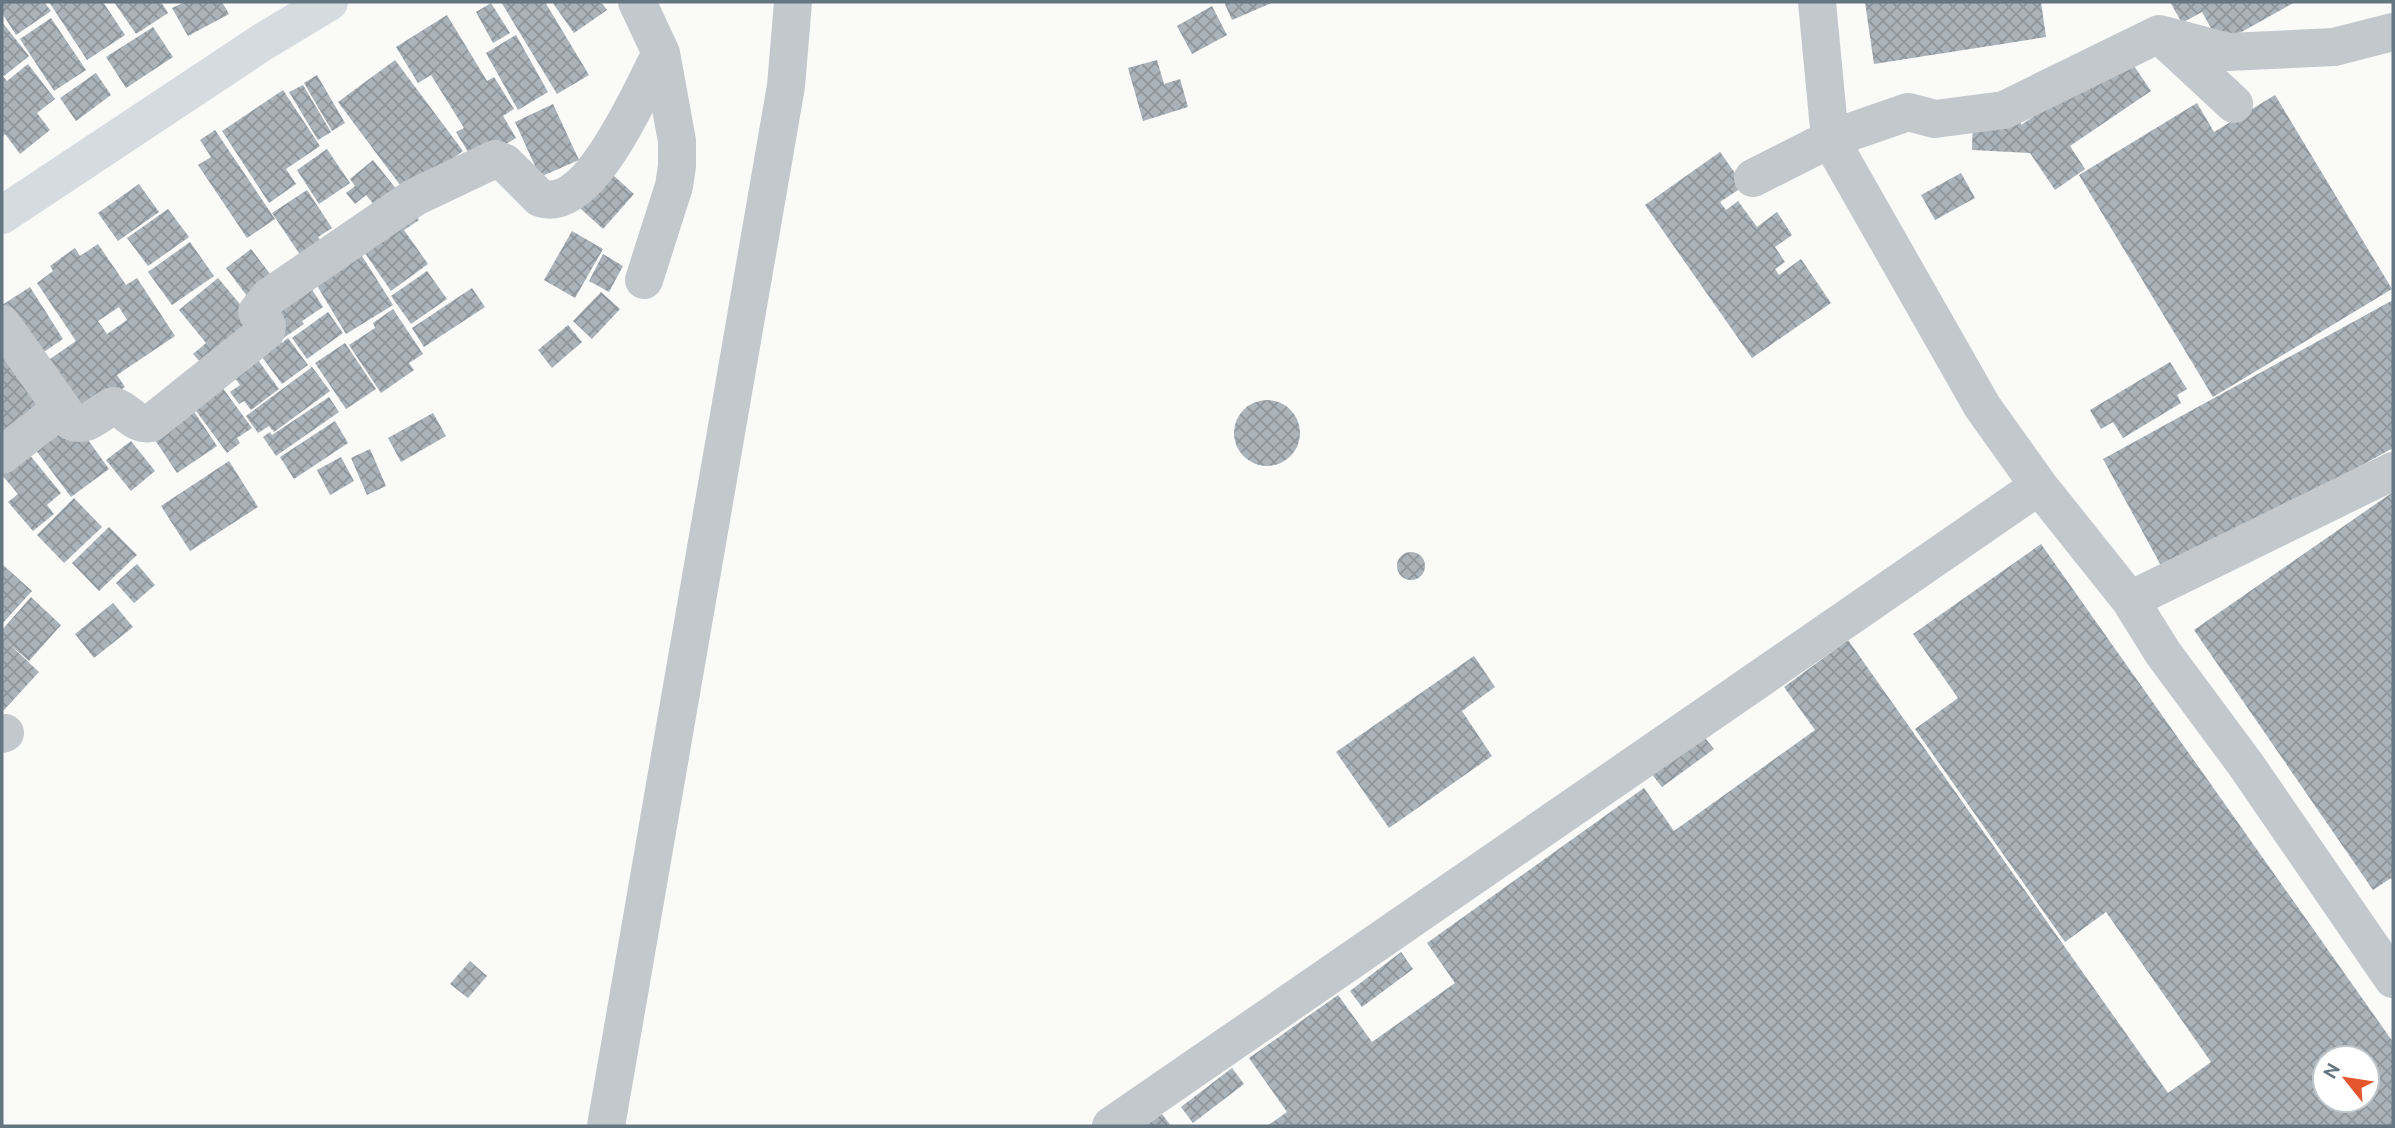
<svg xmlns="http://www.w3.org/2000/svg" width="2395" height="1128" viewBox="0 0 2395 1128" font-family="Ubuntu,sans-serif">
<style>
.building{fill:url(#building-cross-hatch);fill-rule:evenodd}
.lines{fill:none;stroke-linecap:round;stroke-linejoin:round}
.minor{stroke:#c3c8cc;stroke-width:38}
.major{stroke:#d6dbdf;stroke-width:38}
</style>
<defs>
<pattern id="building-cross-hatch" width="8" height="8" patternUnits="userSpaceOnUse" patternTransform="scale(1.75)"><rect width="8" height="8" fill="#aab3b9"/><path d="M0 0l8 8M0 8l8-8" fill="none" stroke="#8e969c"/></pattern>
</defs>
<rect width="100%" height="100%" fill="#fafaf8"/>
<path class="building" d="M2 2H44L51 11 16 35 2 13Z
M49 2H103L125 35 87 60Z
M114 2H161L168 13 136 34Z
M185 2H222L229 14 188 36 172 8Z
M501 2H545L589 75 557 94Z
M552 2H601L607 10 574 33Z
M1224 2H1274L1232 20Z
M1865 2H2041L2046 37 1874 64Z
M2170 2H2295L2220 44 2202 12 2182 23Z
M491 3 510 33 493 43 476 12Z
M1212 6 1227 35 1192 54 1177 26Z
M447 15 487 81 494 77 514 109 503 116 516 138 493 152 470 155 456 132 464 128 431 75 418 83 396 47Z
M51 18 86 70 54 91 20 39Z
M2 22 29 56 4 76 2 73Z
M153 27 173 57 126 88 106 57Z
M516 35 548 92 518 110 486 53Z
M2126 54 2151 91 2070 146 2085 169 2055 190 2030 153 1972 150 1973 116 2021 118V125Z
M395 60 463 151 406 193 338 102Z
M1157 60 1164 84 1180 79 1188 107 1143 121 1128 68Z
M28 64 55 99 37 113 50 130 20 154 5 134 2 137V75L7 81Z
M96 73 111 95 76 121 60 98Z
M317 75 345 123 332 131 304 83Z
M303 85 331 132 318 140 289 92Z
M283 90 320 146 286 169 296 184 269 203 222 131Z
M2275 95 2392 289 2213 397 2079 175 2197 103 2214 132Z
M553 104 579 160 540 177 515 122Z
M215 130 275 219 247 238 198 165 211 157 200 140Z
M327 149 350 183 319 204 297 170Z
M1720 152 1744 186 1720 202 1726 210 1738 201 1757 227 1777 212 1792 235 1775 247 1785 262 1775 269 1779 275 1801 259 1831 303 1752 358 1645 205Z
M373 160 402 196 381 213 366 195 355 204 346 193 355 186 350 179Z
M602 165 634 194 603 229 571 200Z
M1961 173 1975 198 1935 220 1921 195Z
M139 184 159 212 118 241 98 213Z
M307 190 332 228 318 237 327 252 307 265 272 213Z
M410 206 419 220 404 230 428 264 391 291 358 243Z
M168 209 189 237 148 266 127 238Z
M572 231 603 249 575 298 544 280Z
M190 242 214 276 172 305 148 272Z
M98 244 126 285 137 278 175 336 117 375 125 387 77 421 40 366 76 341 37 283 53 271 50 266 75 248 80 256ZM119 307 127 320 107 334 98 321Z
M355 245 393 305 346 334 316 284Z
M251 249 278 284 253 304 226 268Z
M603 254 623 266 609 292 589 281Z
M427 271 447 299 411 324 391 296Z
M218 278 260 328 208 371 193 354 206 343 179 310Z
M306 280 323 307 302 321 304 324 282 339 262 308Z
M30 287 63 339 32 360 2 305Z
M472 288 485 307 424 347 412 328Z
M601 292 620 309 592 339 573 321Z
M2393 300V448L2165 573 2103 459Z
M393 309 423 354 409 363 414 370 381 393 349 345 375 328 373 323Z
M328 312 343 333 307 359 292 338Z
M568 325 582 342 552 368 538 350Z
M2 334 54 408 2 433Z
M275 334 282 343 288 338 308 365 282 384 256 349Z
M345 343 376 389 346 409 315 363Z
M253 353 279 389 251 410 244 401 239 404 230 392 240 385 229 370Z
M2170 362 2187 389 2177 395 2181 403 2123 438 2113 422 2101 429 2090 410Z
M312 367 330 391 274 432 269 426 258 433 246 416Z
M216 379 252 428 237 438 240 443 227 453 188 400Z
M329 397 339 412 276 456 263 437 270 432 272 435Z
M1234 433a33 33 0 1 1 66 0a33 33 0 1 1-66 0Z
M189 404 217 446 177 473 149 431Z
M433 413 446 436 401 462 388 438Z
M335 421 348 443 294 479 280 457Z
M78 426 109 469 71 497 32 445Z
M131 441 155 471 131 491 106 460Z
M24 448 61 493 47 505 54 514 33 531 8 502 18 494 2 475V467Z
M370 449 386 486 367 495 351 458Z
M341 457 354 481 330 495 317 470Z
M229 461 258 507 190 551 161 506Z
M2393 492V881L2391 878 2373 890 2194 630Z
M74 498 102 527 64 563 37 535Z
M109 527 137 555 99 591 72 563Z
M2041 544 2393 1042V1126H1267L1287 1112 1249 1058 1338 995 1372 1042 1455 983 1427 943 1644 788 1674 831 1815 730 1784 687 1848 640 2168 1093 2211 1062 2106 912 2065 942 1915 729 1958 698 1913 634ZM2325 1058H2367V1100H2325Z
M1397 566a14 14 0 1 1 28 0a14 14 0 1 1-28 0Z
M2 564 32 591 2 624Z
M137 564 155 585 134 603 116 583Z
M31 597 61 625 29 661 7 642 39 672 2 712V630Z
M113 603 133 627 94 658 75 634Z
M1474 656 1495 687 1462 711 1492 756 1389 828 1336 752Z
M1701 733 1714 749 1662 787 1650 772Z
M1401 952 1413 969 1362 1007 1350 991Z
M470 961 487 976 468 998 450 984Z
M1232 1068 1244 1084 1193 1123 1181 1107Z
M1162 1114 1171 1126H1145Z"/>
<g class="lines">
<path class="minor" d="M637 2 661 53 677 141V166L674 186 644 280
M1817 2 1830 139 1982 406 2039 486 2130 600 2163 653 2246 765 2393 979
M2163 38 2234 104
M1753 178 1830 139 1908 112 1935 119 2004 110 2159 34 2228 52 2334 47 2393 32
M2 324 71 421C88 429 100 411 114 406 129 411 134 426 151 423L266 331 267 326 257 312 269 297 415 197 495 159 505 163 540 198C591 215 642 88 661 53
M2 455 61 409
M2130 600 2393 471
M2 734 5 733
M606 1126 786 86 793 2
M1111 1126 2039 486"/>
<path class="major" d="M2 215 261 43 329 2"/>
</g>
<rect width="2395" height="1128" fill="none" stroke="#657683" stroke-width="7"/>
<g transform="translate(2346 1079) rotate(300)"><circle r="33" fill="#ffffff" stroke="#c1c8cd" stroke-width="2"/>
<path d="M0-5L12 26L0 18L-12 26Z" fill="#e4572e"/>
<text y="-10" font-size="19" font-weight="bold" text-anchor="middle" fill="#657683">N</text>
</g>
</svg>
